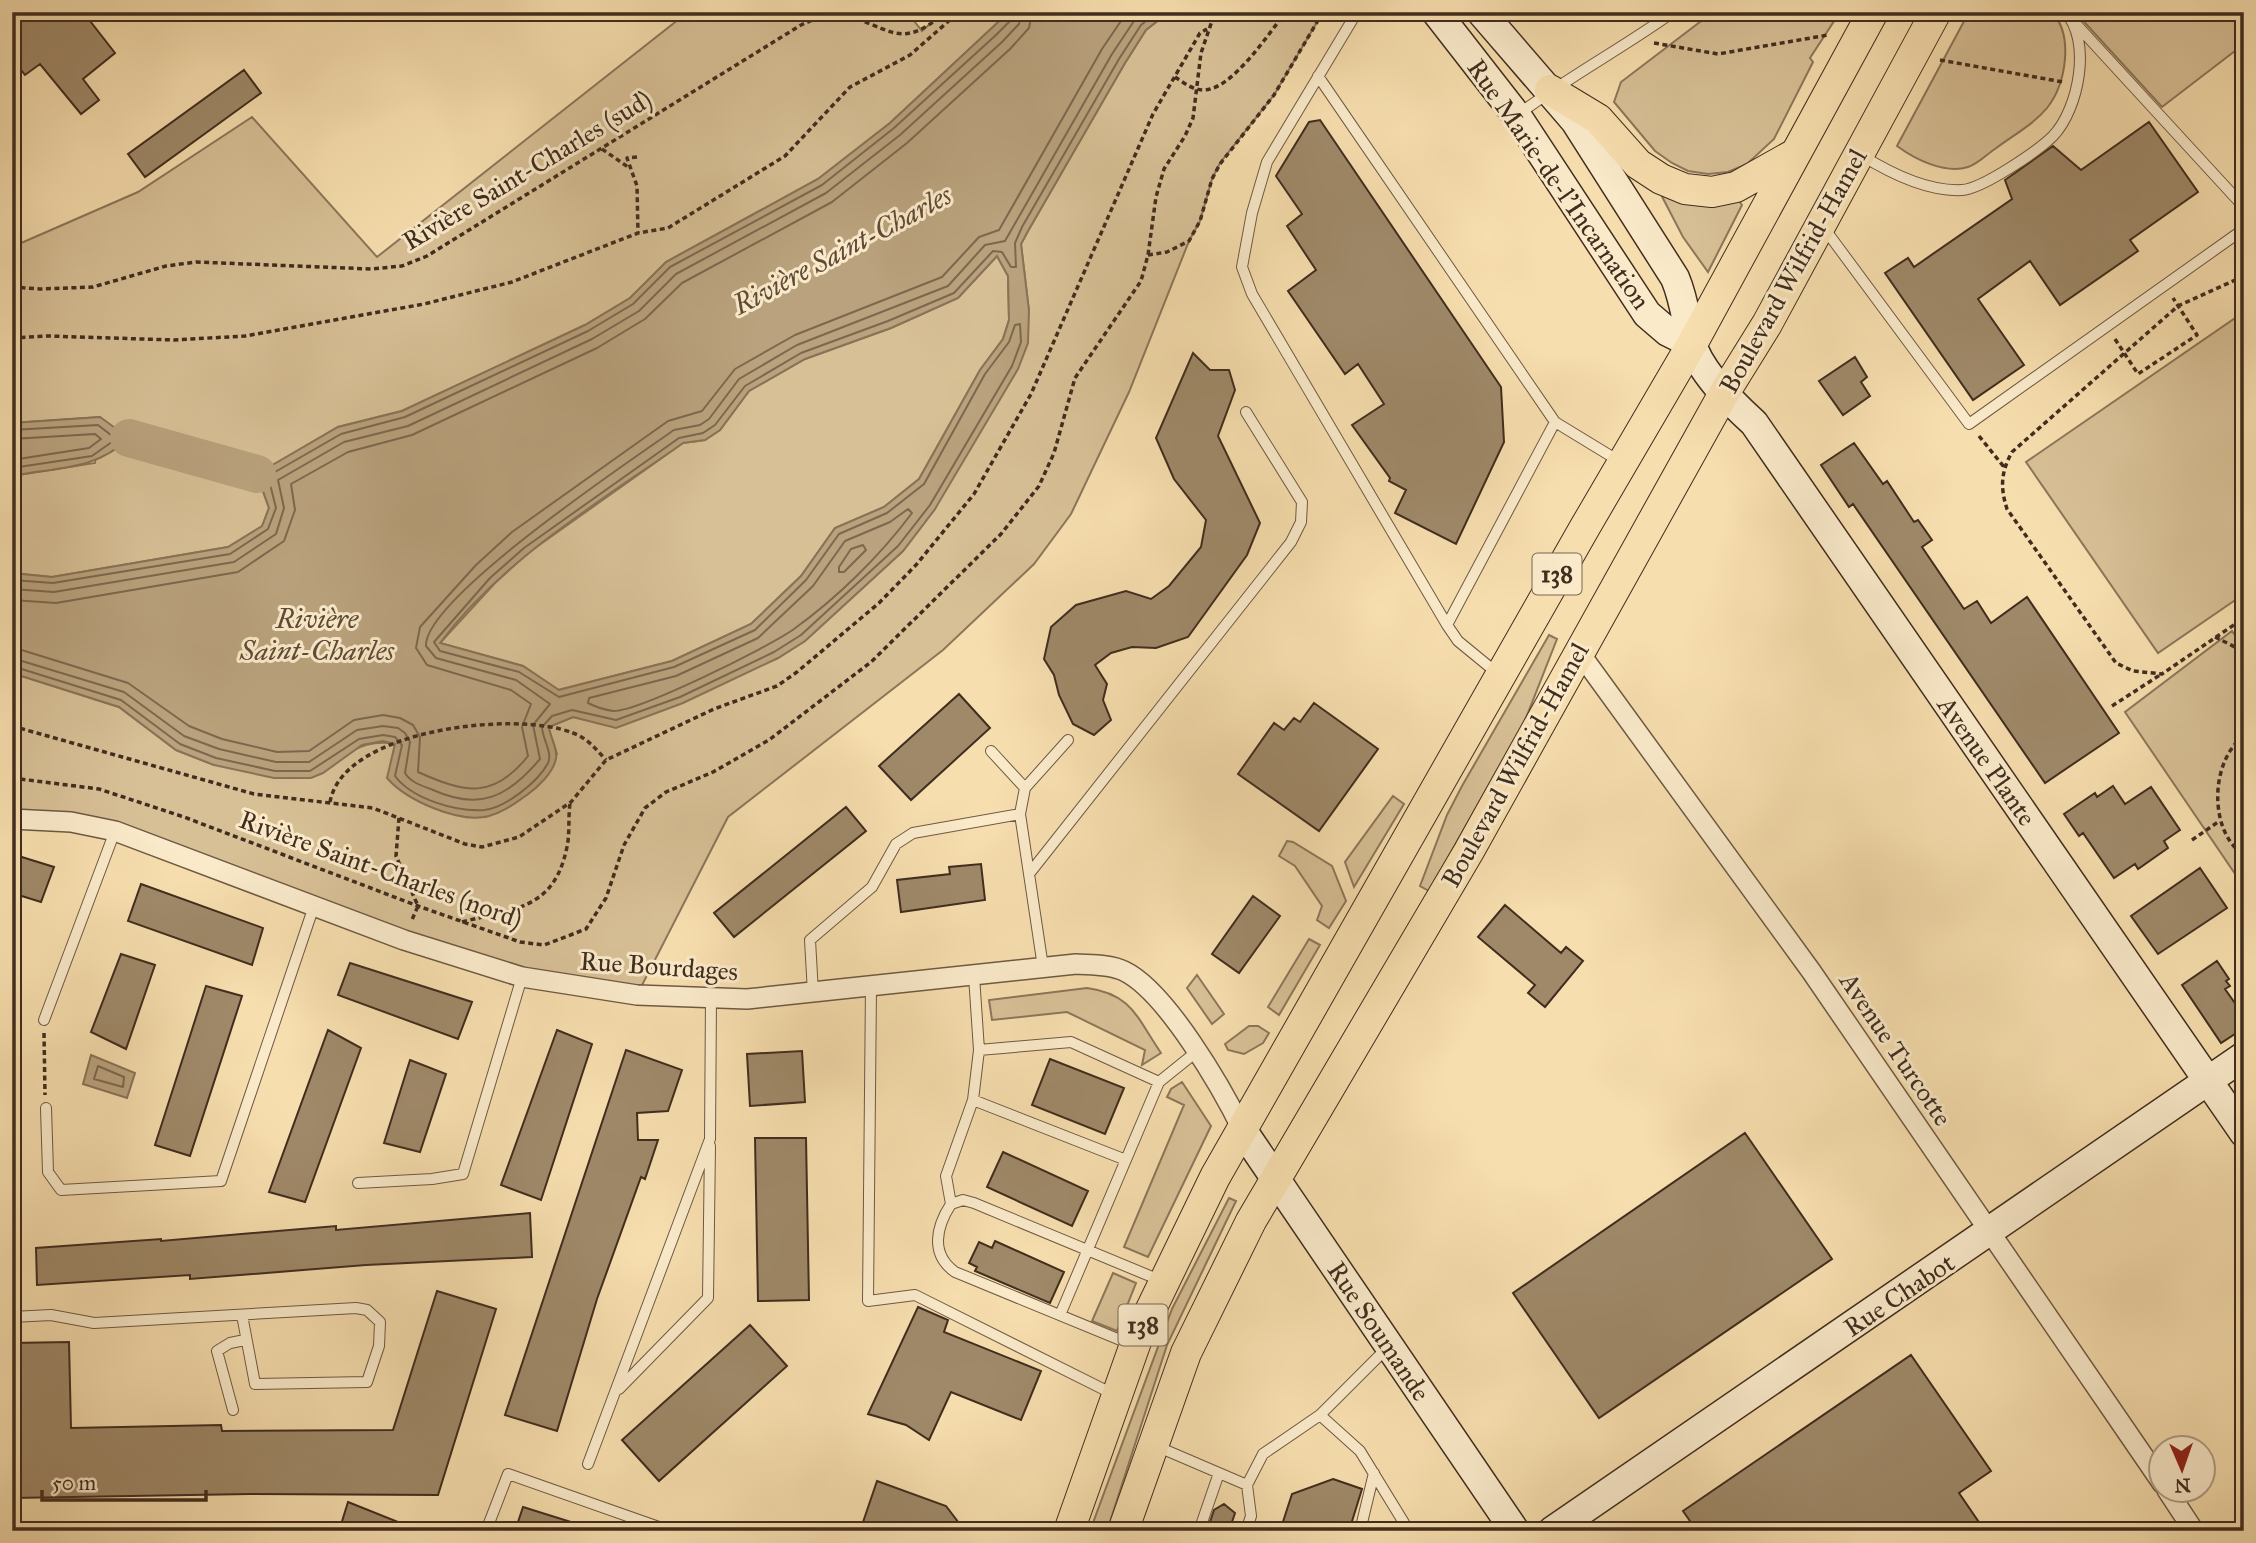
<svg xmlns="http://www.w3.org/2000/svg" width="2256" height="1543" viewBox="0 0 2256 1543" font-family="'IM FELL Great Primer',serif">
<style>
.green{fill:#d8c096;stroke:#8c765a;stroke-width:2}
.water{fill:#b9a27d;stroke:#897357;stroke-width:2;fill-rule:evenodd}
.lines{fill:none;stroke-linecap:round;stroke-linejoin:round}
.shore{stroke:#7c684e;stroke-width:2}
.river{stroke:#b9a27d;stroke-width:38}
.building{fill:#9f8969;stroke:#402d1f;stroke-width:2}
.lane-casing{stroke:#6e5943;stroke-width:12}
.street-casing{stroke:#6e5943;stroke-width:22}
.secondary-casing{stroke:#402d1f;stroke-width:31}
.primary-casing{stroke:#402d1f;stroke-width:32}
.path{stroke:#402d1f;stroke-width:3.5;stroke-dasharray:5 3.5;stroke-linecap:butt}
.lane{stroke:#faeaca;stroke-width:10}
.street{stroke:#faeaca;stroke-width:19}
.secondary{stroke:#faeaca;stroke-width:28}
.primary{stroke:#f7deae;stroke-width:30}
.labels{text-anchor:middle;dominant-baseline:central;stroke-width:6;stroke-linejoin:round;paint-order:stroke}
.shield{fill:#faeaca;stroke:#786652;stroke-width:2}
.shield-label{font-size:24px;font-weight:bold;fill:#402d1f}
.street-label{font-size:26px;fill:#402d1f;stroke:#faeaca}
.water-label{font-size:28px;font-style:italic;fill:#5e4a36;stroke:#faeaca}
</style>
<rect width="100%" height="100%" fill="#f7deae"/>
<filter id="stains"><feTurbulence type="fractalNoise" baseFrequency=".00286" numOctaves="4"/><feColorMatrix values="0 0 0 0 .2 0 0 0 0 .09 0 0 0 0 .02 0 0 0 .5 -.17"/></filter>
<radialGradient id="worn" r=".72"><stop offset=".6" stop-color="#630" stop-opacity="0"/><stop offset="1" stop-color="#630" stop-opacity=".3"/></radialGradient>
<path class="green" d="M688 12H907L922 31 943 12H1009L890 123 818 179 666 262 630 298 585 325 402 411 338 427 257 475 269 508 262 527 228 547 52 577 12 573V476L95 463 100 417 12 423V247L138 192 252 117 377 257Z
M1169 12H1323L1274 95 1220 163 1212 179 1200 221 1189 241 1129 392 1071 514 1034 564 943 650 728 817 637 995 562 985 115 831 12 819V673L119 707 176 750 214 765 352 751C366 743 380 741 395 744L393 756 441 811 486 817 557 754 548 727 573 717 616 727 778 658 805 641 903 551 935 509 1029 311 1021 244 1028 231 1125 63 1146 30Z
M1713 12H1840L1810 58 1813 62 1774 139 1747 164 1728 172 1708 174 1688 171 1672 163 1655 151 1614 102 1621 82Z
M1969 12H2052C2074 36 2066 84 2047 108 2033 125 2012 136 1995 149 1987 154 1978 164 1968 167 1945 174 1916 160 1897 146Z
M2075 12H2234L2244 26V44L2162 107Z
M1655 183 1737 198 1742 205 1708 272 1683 237Z
M997 256 1008 276 1009 320 1003 339 980 370 919 479 884 507 835 528 801 576 751 624 672 661 558 690 523 666 440 643 495 583 528 553 683 443 705 440 720 430 749 391 805 359 891 328 958 298Z
M2244 312V594L2158 653 2026 462Z
M2232 631 2244 648V887L2125 712Z
M1549 635 1557 639 1524 723 1429 891 1420 886 1447 815 1462 786Z
M1393 796 1404 804 1354 887 1345 862Z
M1287 841 1293 842 1332 866 1346 901 1329 928 1317 920 1322 906 1295 866 1279 856Z
M1309 939 1320 945 1279 1015 1268 1007Z
M1197 975 1224 1014 1212 1024 1187 988Z
M1087 988C1132 994 1137 1018 1161 1053L1142 1065 1145 1050 1067 1012 992 1020 989 1000Z
M1249 1026H1258L1269 1033 1263 1043 1244 1054 1228 1050 1225 1044Z
M1182 1082 1211 1126 1148 1257 1124 1247 1184 1105 1167 1097 1171 1089Z
M1229 1198 1236 1201 1167 1345 1107 1531H1090L1172 1309Z
M1113 1273 1136 1283 1117 1331 1092 1321Z"/>
<path class="water" d="M1009 12H1169L1146 30 1125 63 1028 231 1021 244 1029 311 1028 343 1018 369 935 509 903 551 805 641 778 658 683 703 616 728 573 717 549 727C550 737 558 749 556 758 554 772 538 787 527 795 515 803 504 812 489 816 459 824 406 800 387 778L395 744 383 741 362 745 323 773 311 778H274L214 765 176 750 119 707 12 673V573L52 577 228 547 262 526 269 508 257 474 338 427 402 411 585 325 630 298 666 262 818 179 890 123ZM997 256 1008 276 1009 320 1003 339 980 370 919 479 884 507 835 528 801 576 751 624 672 661 559 690 523 666 440 643C503 559 598 503 683 443L705 440 720 430 749 391 805 359 891 328 958 298Z
M100 417 129 438C95 471 57 467 12 476V423Z
M91 1055 135 1073 127 1098 83 1084Z"/>
<g class="lines">
<path class="shore" d="M12 430 98 425 116 439 92 456 12 468
M12 439 95 434 101 439 89 448 12 460
M908 509 912 513C880 556 837 598 794 629 769 647 638 712 613 711 605 710 594 706 588 703L589 698 676 676 758 638 813 586 845 541 890 522Z
M863 545 866 550 844 572H839V567L851 549Z
M12 580 53 583 230 554 268 529 276 508 268 476 341 434 405 417 588 331 633 304 670 267 822 185 894 128 996 35 1012 19 1013 12
M12 589 54 592 234 562 276 534 284 508 278 480 344 442 408 426 592 339 639 311 676 274 826 193 900 135 1002 42 1019 24 1022 12
M12 600 56 603 238 572 284 541 295 510 291 484 348 452 412 435 597 348 645 319 682 283 832 202 907 143 1010 49 1029 28 1032 12
M12 647 128 683 189 726 222 739 277 752 309 751 354 720 383 715 400 718 413 725 420 737 418 772C465 793 493 800 528 756L522 727 531 704 511 690 427 665 416 648 420 627 476 565 512 532 668 421 702 411 735 369 795 335 942 277 979 237 999 230 1102 49 1127 12
M12 658 124 692 184 736 219 749 276 762H309L357 730 383 726 398 728 405 733 410 742 405 773C411 783 423 786 433 790 480 811 508 797 540 759L533 725 550 704 516 680 436 658 426 646C424 599 631 460 674 430L700 425 709 419 739 379 797 345 948 286 985 245 1005 241 1112 54 1134 21 1143 12
M12 666 121 700 180 744 216 758 275 771H310L359 739 383 735 395 737 402 745 395 776C412 799 456 812 484 810 505 808 538 782 548 763 553 753 542 738 542 727L552 716 572 710 616 720 680 697 774 652 801 635 898 546 930 505 1012 366 1021 342 1020 324 1015 325 1009 342 985 374 924 484 887 513 839 534 806 580 755 630 674 667 559 697 519 672 440 651 434 642 490 578 524 548 679 438 703 433 715 425 745 386 801 353 888 321 954 293 993 251 1002 252 1011 267H1016L1015 243 1022 227 1119 59 1141 25 1157 12
M98 1066 124 1077 123 1087 94 1079Z"/>
<path class="river" d="M129 438 257 474"/>
</g>
<path class="building" d="M22 12H83L115 53 83 79 99 100 81 114 40 64 25 75 12 59V20Z
M244 70 261 93 145 177 128 154Z
M1320 120 1501 387 1504 442 1456 544 1395 513 1406 490 1389 481 1390 478 1352 425 1384 404 1358 364 1345 374 1288 291 1316 270 1287 226 1302 214 1276 176 1309 122Z
M2149 122 2198 192 2130 240 2138 251 2060 305 2030 261 1978 299 2024 365 1973 400 1885 273 1908 258 1914 267 2012 199 2005 180 2053 146 2081 170Z
M1193 353 1210 370H1229L1235 390 1218 436 1260 523 1247 555 1188 637 1156 648 1132 647 1111 653 1095 665 1107 684 1103 700 1111 720 1094 735 1073 724 1059 695 1054 675 1044 659 1051 627 1076 605 1126 591 1151 599 1169 586 1201 547 1206 520 1174 479 1156 438Z
M1855 357 1867 377 1861 382 1870 396 1843 415 1819 381Z
M1854 443 1883 484 1887 481 1914 522 1918 520 1932 540 1922 547 1964 609 1977 601 1991 623 2027 597 2119 733 2045 783 1853 504 1849 507 1821 465Z
M959 694 990 728 911 800 879 766Z
M1314 703 1378 749 1319 831 1238 774 1274 723 1284 730 1294 718 1300 722Z
M2113 786 2125 804 2151 787 2180 830 2164 841 2168 848 2138 869 2135 864 2114 878 2083 833 2079 836 2064 814 2095 793 2097 797Z
M846 807 866 831 734 937 714 913Z
M12 854 54 867 41 902 12 893Z
M981 864 985 900 901 912 897 880 950 874 949 867Z
M2200 868 2227 908 2158 954 2131 916Z
M141 884 263 928 252 965 128 921Z
M1253 896 1280 916 1239 973 1212 954Z
M1505 905 1561 953 1566 947 1583 961 1545 1007 1528 993 1535 985 1478 937Z
M121 954 155 965 126 1049 91 1032Z
M2217 961 2229 979 2226 981 2230 986 2225 989 2244 1016V1028L2221 1043 2182 985Z
M350 963 472 1002 458 1039 338 995Z
M206 986 242 996 190 1156 155 1145Z
M328 1030 361 1048 305 1202 269 1192Z
M557 1030 592 1044 541 1200 501 1185Z
M626 1050 682 1070 668 1111 637 1113 638 1140H658L645 1179 641 1177 597 1299 557 1431 505 1415Z
M802 1051 805 1102 750 1106 747 1054Z
M1050 1059 1124 1088 1105 1134 1032 1105Z
M410 1060 446 1074 420 1152 384 1143Z
M1745 1133 1832 1259 1599 1418 1513 1293Z
M755 1138H806L809 1300 758 1301Z
M1003 1152 1088 1191 1072 1226 987 1187Z
M530 1213 532 1257 366 1265 190 1279V1275L37 1285 36 1248 161 1239V1241L336 1226V1230Z
M995 1241 1064 1272 1050 1303 975 1271 977 1267 969 1263 979 1242 992 1248Z
M437 1291 496 1309 438 1495 250 1494 12 1498V1343L69 1342 71 1428 221 1425 222 1431 393 1430Z
M918 1307 948 1320 944 1332 1041 1371 1021 1420 951 1392 929 1440 906 1425 868 1414Z
M750 1325 787 1366 659 1481 622 1440Z
M1911 1355 1991 1471 1959 1493 1985 1531H1697L1683 1511Z
M1333 1479 1362 1489 1349 1531H1280L1292 1494Z
M877 1481 946 1506 965 1531H860Z
M348 1502 418 1530 417 1531H339Z
M1224 1504 1235 1513 1229 1531H1207L1214 1510Z
M523 1507 587 1527 586 1531H515Z"/>
<g class="lines">
<defs>
<path id="lane" d="M1357 12 1267 162 1252 213 1242 267 1252 294 1447 625 1458 641 1497 673
M2074 22 2244 207
M1318 76 1555 422 1619 461
M1519 114C1568 77 1623 48 1673 12
M1861 155C1890 173 1927 192 1962 190 1982 189 2038 151 2053 136 2079 109 2092 40 2065 12
M1824 228 1969 424 2244 229
M1447 625 1555 422
M1025 788 1068 740
M1020 814 1043 967
M1029 874 1291 542 1301 522 1302 502 1246 412
M974 976 979 1050
M871 987 868 1301 915 1295 1115 1395
M813 993 810 940 872 887 896 844 913 833 1020 814 1025 788 991 751
M44 1020 115 831
M973 1100 1126 1160
M46 1108 48 1172 61 1190 221 1181 314 906
M358 1183 432 1179 463 1174 522 977
M951 1204 946 1176 973 1100 979 1050 1071 1042 1159 1082
M1060 1315 1159 1082 1195 1053
M12 1317 51 1315 94 1323 356 1308 367 1310 380 1322 379 1346 367 1382 255 1384 242 1315
M1130 1344 955 1272C930 1254 936 1227 951 1204L963 1200 974 1203 1162 1281
M619 1389 708 1298 710 1146
M233 1410 217 1351 230 1343 245 1340
M1320 1415 1360 1451 1409 1531
M1156 1446 1247 1485 1263 1454 1320 1415 1388 1347
M588 1464 710 1139 711 998
M486 1531 508 1474 670 1531
M1199 1531 1219 1473
M1246 1531 1251 1516 1247 1485
M1360 1531 1374 1473"/>
<path id="street" d="M1579 652 1811 971 2162 1483
M12 819 71 822 115 831 404 940 522 977 637 995 747 999 1076 964C1091 965 1110 964 1124 971 1166 991 1222 1088 1243 1131
M2167 1490 2194 1531"/>
<path id="secondary" d="M1436 12 1517 116 1647 314 1668 332 1692 344
M1481 12 1575 121 1675 278C1684 299 1686 319 1691 341 1699 371 1732 403 1754 423L2244 1133
M1243 1131 1515 1531
M1552 1531 2244 1056"/>
<path id="primary" d="M1550 90 1598 119 1638 164 1661 179 1685 189 1712 192 1736 187 1793 155
M1069 1531 1138 1336 1215 1177 1585 527 1692 344 1873 12
M1123 1531 1186 1353 1251 1221 1469 851 1723 395 1767 324 1936 12"/>
</defs>
<use href="#lane" class="lane-casing"/>
<use href="#street" class="street-casing"/>
<use href="#secondary" class="secondary-casing"/>
<use href="#primary" class="primary-casing"/>
<path class="path" d="M1654 43 1718 54 1828 35
M1940 60 2063 82
M1175 77C1184 83 1193 90 1204 90 1233 89 1268 34 1286 12
M602 149 628 167
M637 157 627 158 637 186 638 233
M1148 255 1167 252 1189 241 1200 221 1212 179 1220 164 1274 95 1323 12
M2244 276 2178 306 2012 452C2001 472 2000 487 2007 509L2116 663 2133 671 2162 674 2244 618
M12 287 40 289 93 287 166 266 196 262 371 269 402 266 427 256 801 25C813 20 826 13 839 15 887 22 898 55 945 12
M12 338 48 336 174 340 245 336 424 304 512 282 638 233 668 228 785 156 850 87 910 55 959 12
M2115 339 2138 374 2197 335 2173 298
M1979 436 2004 467
M2215 637 2239 649 2244 657
M2112 706 2160 675
M12 726 254 794 373 808 465 844 482 847 519 837 571 802 606 760 714 709 777 686 797 672 879 603 916 565 974 494 1031 394 1153 114 1200 33 1207 29
M2244 736C2210 760 2208 832 2244 855
M12 778 99 789 184 817 418 906 520 942 544 945 586 929 606 898 624 845 645 808 666 792 713 772 769 740 871 662 1001 534 1039 486 1054 453 1075 378 1141 281 1148 255 1156 197 1164 169 1185 136 1193 118 1201 53 1215 12
M330 802C343 729 516 710 573 733 587 738 596 749 606 760
M399 818 396 856 418 906 411 922
M2192 840 2218 822
M462 922C515 908 554 910 567 847 570 833 568 818 570 804
M44 1033 45 1095"/>
<use href="#lane" class="lane"/>
<use href="#street" class="street"/>
<use href="#secondary" class="secondary"/>
<use href="#primary" class="primary"/>
</g>
<g class="labels">
<g class="shield">
<rect x="1532.5" y="553.5" width="49" height="41" rx="5"/>
<rect x="1118.5" y="1304.5" width="49" height="41" rx="5"/>
</g>
<g class="shield-label">
<text x="1557" y="574">138</text>
<text x="1143" y="1325">138</text>
</g>
<g class="street-label">
<text transform="translate(527 170) rotate(-31)">Rivière Saint-Charles (sud)</text>
<text transform="translate(1559 184) rotate(55)">Rue Marie-de-l'Incarnation</text>
<text transform="translate(1793 271) rotate(-61)">Boulevard Wilfrid-Hamel</text>
<text transform="translate(1987 761) rotate(55)">Avenue Plante</text>
<text transform="translate(1515 765) rotate(-61)">Boulevard Wilfrid-Hamel</text>
<text transform="translate(381 869) rotate(20)">Rivière Saint-Charles (nord)</text>
<text transform="translate(659 966) rotate(4)">Rue Bourdages</text>
<text transform="translate(1896 1049) rotate(56)">Avenue Turcotte</text>
<text transform="translate(1899 1295) rotate(-34)">Rue Chabot</text>
<text transform="translate(1379 1331) rotate(56)">Rue Soumande</text>
</g>
<g class="water-label">
<text transform="translate(842 250) rotate(-28)">Rivière Saint-Charles</text>
<text x="317" y="618">Rivière<tspan x="317" dy="32">Saint-Charles</tspan></text>
</g>
</g>
<rect width="2256" height="1543" fill="none" stroke="#f7deae" stroke-width="42"/>
<rect x="14" y="14" width="2228" height="1515" fill="none" stroke="#402d1f" stroke-width="3.5"/>
<rect x="21" y="21" width="2214" height="1501" fill="none" stroke="#402d1f" stroke-width="2"/>
<g transform="translate(2182 1469) rotate(178)"><circle r="33" fill="#faeaca" stroke="#b09e86" stroke-width="2"/>
<path d="M0-5L12 26L0 18L-12 26Z" fill="#8f2418"/>
<text y="-10" font-size="19" font-weight="bold" text-anchor="middle" fill="#402d1f">N</text>
</g>
<path d="M42 1490v10h164v-10" fill="none" stroke="#402d1f" stroke-width="3.5"/>
<text x="52" y="1490" font-size="21" fill="#402d1f" stroke="#faeaca" stroke-width="5" paint-order="stroke">50 m</text>
<rect width="100%" height="100%" filter="url(#stains)"/>
<rect width="100%" height="100%" fill="url(#worn)"/>
</svg>
